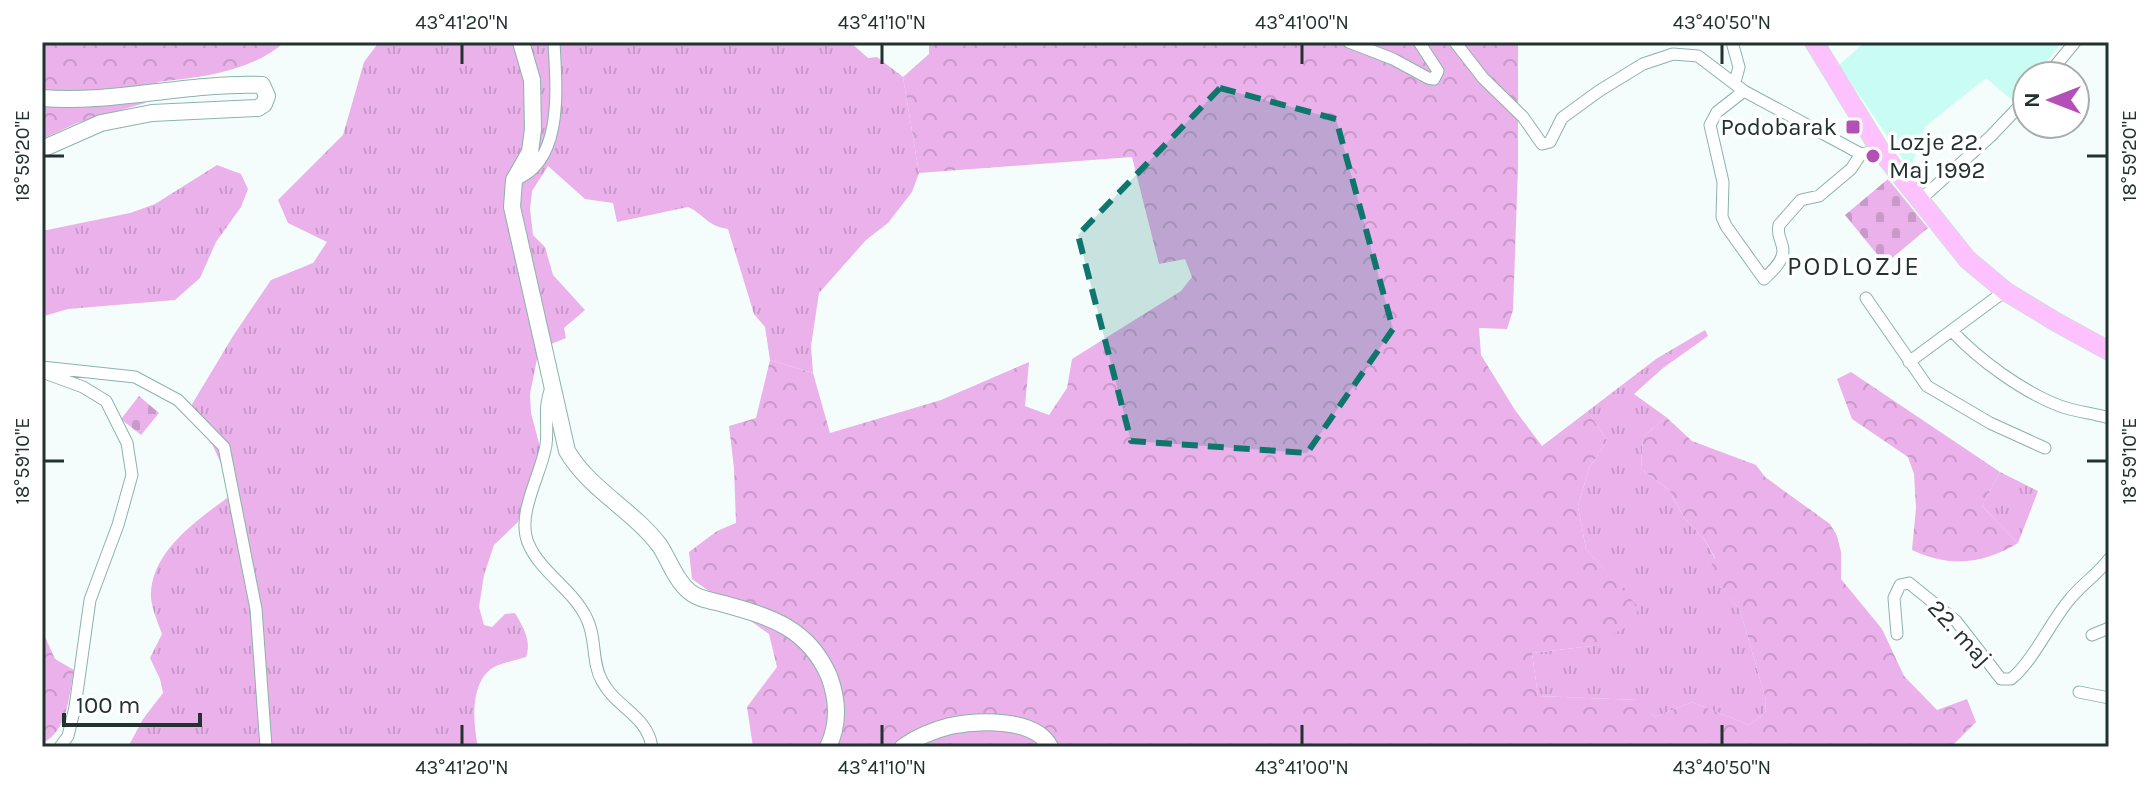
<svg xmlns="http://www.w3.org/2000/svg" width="2151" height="789" viewBox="0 0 2151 789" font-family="Karla,sans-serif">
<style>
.built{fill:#c9fcf2}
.grass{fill:url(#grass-tufts)}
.forest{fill:url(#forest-crowns)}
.cemetery{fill:url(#cemetery-stones)}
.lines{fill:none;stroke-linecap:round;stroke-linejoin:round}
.street-casing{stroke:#8bb3ab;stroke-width:13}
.secondary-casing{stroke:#8bb3ab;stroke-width:18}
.primary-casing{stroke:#d7dada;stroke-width:20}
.street{stroke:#fff;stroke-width:11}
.secondary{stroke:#fff;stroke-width:16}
.primary{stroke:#fec1ff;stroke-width:18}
.marked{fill:#0f766e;fill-opacity:0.2;stroke:#0f766e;stroke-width:6;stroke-dasharray:16 10;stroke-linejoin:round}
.ticks{fill:none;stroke:#22322f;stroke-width:3}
.poi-dot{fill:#b34fb6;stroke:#fff;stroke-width:3}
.labels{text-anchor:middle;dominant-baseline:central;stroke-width:7;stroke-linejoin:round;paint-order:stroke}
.poi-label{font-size:24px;fill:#22322f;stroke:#fff;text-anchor:end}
.street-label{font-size:24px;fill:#22322f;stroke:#fff}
.neighbourhood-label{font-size:26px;letter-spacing:2px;fill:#22322f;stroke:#fff}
.neatline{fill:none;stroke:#22322f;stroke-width:3}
.ticks-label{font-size:20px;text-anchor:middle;fill:#22322f}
</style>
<defs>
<pattern id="grass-tufts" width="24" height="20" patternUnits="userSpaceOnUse" patternTransform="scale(2)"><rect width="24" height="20" fill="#eab1ea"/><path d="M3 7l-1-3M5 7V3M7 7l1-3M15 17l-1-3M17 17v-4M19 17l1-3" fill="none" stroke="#c899c9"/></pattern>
<pattern id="forest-crowns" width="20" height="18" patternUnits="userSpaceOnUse" patternTransform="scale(2)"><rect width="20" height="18" fill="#eab1ea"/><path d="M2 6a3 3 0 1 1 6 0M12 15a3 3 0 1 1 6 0" fill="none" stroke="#c899c9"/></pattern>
<pattern id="cemetery-stones" width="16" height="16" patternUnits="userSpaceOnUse" patternTransform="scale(2)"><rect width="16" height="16" fill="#eab1ea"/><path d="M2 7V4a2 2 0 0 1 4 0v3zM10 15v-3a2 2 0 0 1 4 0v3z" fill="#c899c9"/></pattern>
</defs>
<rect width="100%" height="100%" fill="#f5fdfc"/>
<path class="built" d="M1865 42H2062L2035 76H2027V86L2014 102 1986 78 1925 127 1910 170 1839 65Z"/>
<path class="grass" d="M379 42H850L868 58 877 57 903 77 919 173 912 192 888 223 866 240 819 293 811 346 813 373 770 360 765 327 754 314 728 229C707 226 705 215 688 207L617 222 613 203 585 199 548 166 532 191 530 209 533 235 545 247 553 275 585 310 564 328 566 338 539 349 530 394 531 413 541 451 518 522 494 545 484 575 479 607 484 625 492 627 505 614 515 613C523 627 532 641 526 657 517 660 505 662 496 666 469 679 473 724 478 747H128L143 719 163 693 160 679 150 658 162 634C158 623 152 609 151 598 149 551 200 518 234 493L213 446 188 411 233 336 271 280 313 263 327 242 288 223 278 200 343 135 364 62Z
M217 165 241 174 248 189 241 207 216 242 200 278 175 300 68 309 44 316 42 321V231L130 213 155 204Z
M1705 330 1708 336 1663 368 1634 394 1666 417 1643 437 1641 469 1669 490 1685 519 1705 540 1715 559 1709 572 1740 610 1766 700 1765 713 1749 725 1692 702 1655 717 1638 700 1538 696 1532 653 1592 646 1638 608 1586 549 1578 506 1589 468 1607 441 1588 411 1656 359Z
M2000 472 2038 491 2018 543 1982 506Z"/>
<path class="forest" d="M42 42H285C250 72 202 77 158 82L145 103 77 123 42 139Z
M929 42H1518V167L1513 310 1507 329 1479 328 1481 355 1515 410 1542 446 1588 411 1607 441 1589 468 1578 506 1586 549 1639 608 1630 625 1592 646 1532 653 1538 696 1639 700 1655 717 1692 702 1749 725 1765 713 1766 700 1740 610 1708 572 1715 558 1705 540 1685 519 1669 490 1641 469 1643 437 1666 417 1692 441 1756 465 1765 477 1830 524 1837 536 1841 552V579L1882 629 1904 676 1937 710 1967 699 1976 722 1951 747H753L747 707 777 667 769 634 692 579 689 552 717 531 736 523 734 468 729 426 756 418 770 360 813 373 830 433 941 400 1029 362 1025 406 1049 415 1067 388 1072 359 1181 291 1192 277 1185 259 1159 264 1132 157 919 173 903 77 929 54Z
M1851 372 2000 472 1982 506 2018 543C1983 564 1950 568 1912 550L1916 508 1914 474 1908 457 1852 419 1837 379Z
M42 630 55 659 74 670C69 694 68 732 42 743Z"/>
<path class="cemetery" d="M1888 179 1928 228 1885 264 1845 215Z
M139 396 159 413 141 435 121 419Z"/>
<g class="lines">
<defs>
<path id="street" d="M1349 42 1393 59 1428 78 1434 79 1438 71 1419 42
M1455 42 1483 78 1523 117 1542 144 1550 142 1562 118 1599 91 1643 64 1673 54 1698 56 1744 91 1861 154 1880 150
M1732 42 1739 67 1735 82
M2047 76 2075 42
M1744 91 1717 112 1710 125 1723 182 1722 217 1726 226 1764 279C1771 272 1783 262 1783 251 1783 241 1776 236 1779 225L1801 200 1819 196 1851 169 1861 154
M514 180C565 162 556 85 554 42
M1920 200 1991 136 2027 98
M1866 298 1927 386 1990 423 2045 448
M1952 331C1979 360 2023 392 2060 406 2076 412 2093 413 2109 418
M1909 362 2005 291
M42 367 135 377 178 400 224 447 256 609 266 747
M42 372 83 387 106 401 127 443 132 475 118 525 90 600 75 707 68 736 60 747
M552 385C542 411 549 421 546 445 541 476 515 515 529 545 541 572 573 590 586 617 597 637 591 662 602 681 616 708 647 715 652 747
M1897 634 1894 598 1900 585 1909 583 1956 621 2001 679H2011C2032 663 2051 621 2070 599 2082 584 2098 574 2109 559
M2092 635 2109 628
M2079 692 2109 698"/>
<path id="secondary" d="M521 42 532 80 533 129 530 152 514 180 512 207 567 451C590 490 633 510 660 546 669 560 676 581 690 592 698 599 713 601 724 604 771 617 808 628 829 676 838 700 839 724 828 747
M42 98C113 104 190 82 262 85L267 96 264 104 258 108 152 113 101 123 42 149
M903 747C917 737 934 730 950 726 978 720 1036 718 1050 747"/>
<path id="primary" d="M1814 42 1880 150 1967 259 2005 291 2056 322 2109 351"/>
</defs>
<use href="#street" class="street-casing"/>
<use href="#secondary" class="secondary-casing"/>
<use href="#primary" class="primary-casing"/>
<use href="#street" class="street"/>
<use href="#secondary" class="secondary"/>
<use href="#primary" class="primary"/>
</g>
<path class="marked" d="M1220 88 1336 119 1393 329 1307 453 1131 441 1078 235Z"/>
<path class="ticks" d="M462 44V64M882 44V64M1302 44V64M1722 44V64M44 156H64M2087 156H2107M44 461H64M2087 461H2107M462 725V745M882 725V745M1302 725V745M1722 725V745"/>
<g class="poi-dot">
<rect x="1845" y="119" width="16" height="16" rx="4"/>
<circle cx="1873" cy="156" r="8"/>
</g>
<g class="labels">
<g class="poi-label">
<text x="1837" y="127">Podobarak</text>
<text x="1889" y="142" text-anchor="start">Lozje 22.<tspan x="1889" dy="28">Maj 1992</tspan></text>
</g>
<g class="street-label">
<text transform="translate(1960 633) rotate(47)">22. maj</text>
</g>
<g class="neighbourhood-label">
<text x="1854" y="266">PODLOZJE</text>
</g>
</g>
<rect width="2151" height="789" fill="none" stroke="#ffffff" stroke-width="88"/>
<g transform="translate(2051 100) rotate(270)"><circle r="38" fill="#ffffff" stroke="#a7adac" stroke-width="2"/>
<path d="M0-6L14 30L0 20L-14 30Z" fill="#b34fb6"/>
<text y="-12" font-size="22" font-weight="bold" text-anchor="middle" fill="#22322f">N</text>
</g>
<path d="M64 713v12h136v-12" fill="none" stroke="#22322f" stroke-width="4"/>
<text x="76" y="713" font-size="24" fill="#22322f" stroke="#ffffff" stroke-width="6" paint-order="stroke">100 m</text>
<rect x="44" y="44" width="2063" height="701" class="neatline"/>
<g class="ticks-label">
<text x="462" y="29">43°41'20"N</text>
<text x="882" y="29">43°41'10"N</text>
<text x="1302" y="29">43°41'00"N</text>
<text x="1722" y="29">43°40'50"N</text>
<text transform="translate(2129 156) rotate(-90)" y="7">18°59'20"E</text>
<text transform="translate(22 156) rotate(-90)" y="7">18°59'20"E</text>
<text transform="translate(2129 461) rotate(-90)" y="7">18°59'10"E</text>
<text transform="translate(22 461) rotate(-90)" y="7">18°59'10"E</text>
<text x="462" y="774">43°41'20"N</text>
<text x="882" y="774">43°41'10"N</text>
<text x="1302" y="774">43°41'00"N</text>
<text x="1722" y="774">43°40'50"N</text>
</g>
</svg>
